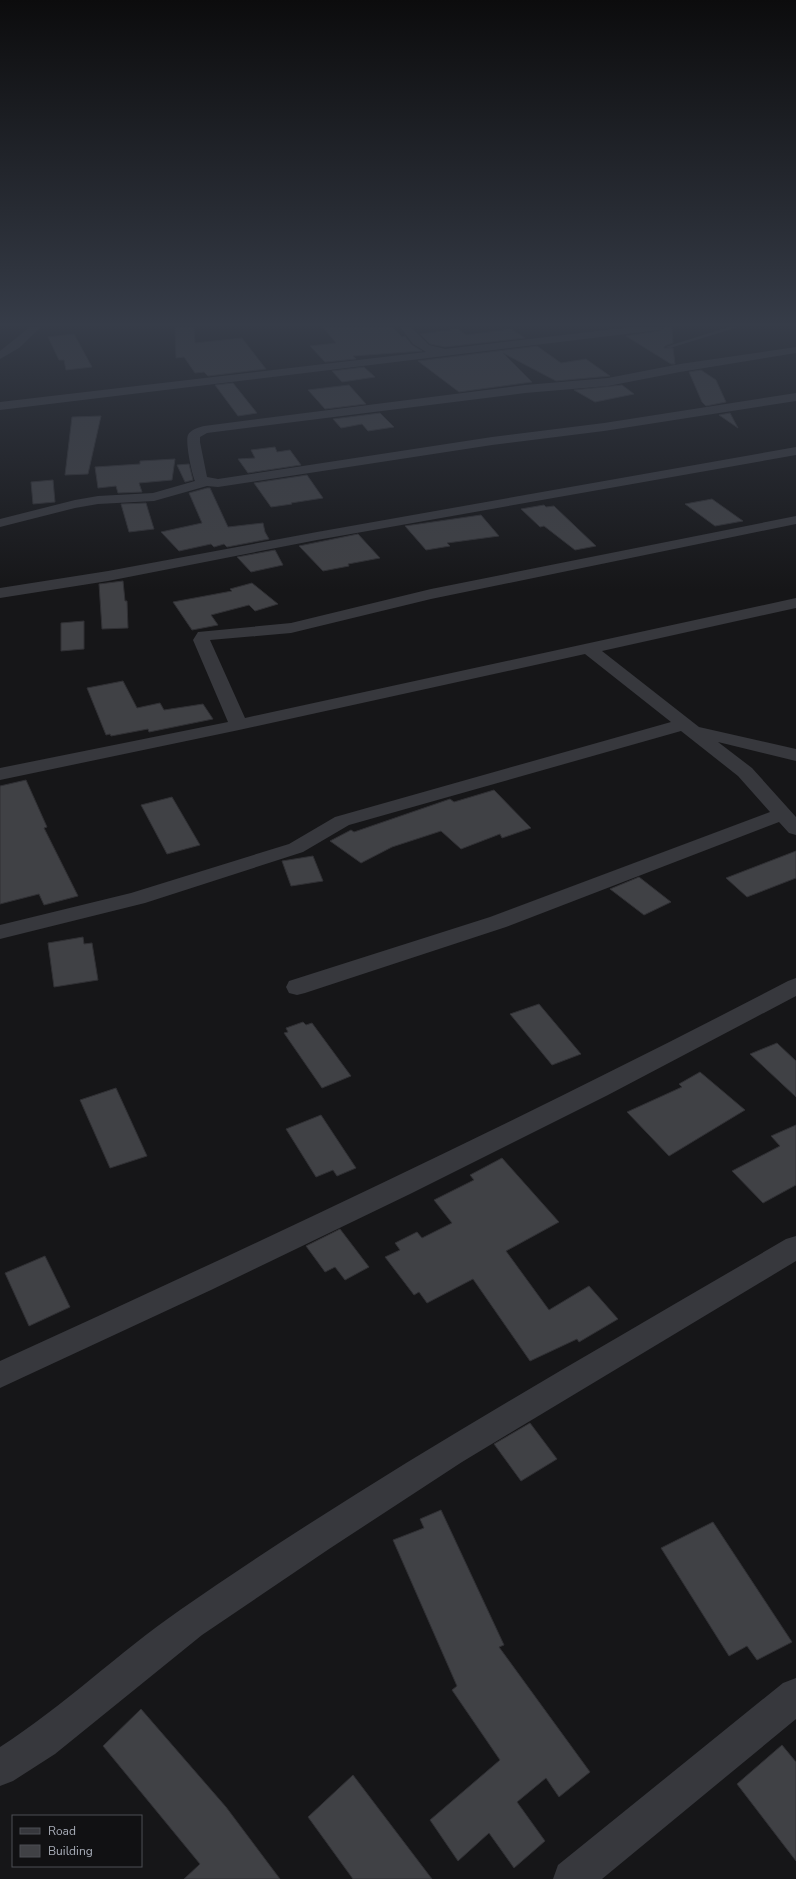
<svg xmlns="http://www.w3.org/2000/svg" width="796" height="1879" viewBox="0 0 796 1879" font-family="'Nunito Sans',sans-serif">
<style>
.building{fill:#404145;stroke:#303034}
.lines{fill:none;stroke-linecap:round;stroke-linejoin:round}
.lane{fill:#37383d;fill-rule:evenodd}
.street{fill:#37383d;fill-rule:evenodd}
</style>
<rect width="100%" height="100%" fill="#161618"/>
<path class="building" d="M175 327H194L195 343 242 338 266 369 208 376 204 372 195 373 184 357 176 358Z
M323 327H392L402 337 405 336 412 345 422 351 353 356 356 359 325 362 310 346 336 343Z
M665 327H672L673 343 665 346 664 348H673L675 364H671L626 336 659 331Z
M458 329 466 335 511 329 525 338 445 347 430 344 420 334Z
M74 334 92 367 66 370 64 360H59L48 337Z
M537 346 561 363 586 359 610 376 556 381 503 353 532 382 459 392 418 361Z
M364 367 375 377 342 382 332 371Z
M701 370 716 380 726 402 706 406 702 402 689 372Z
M233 383 257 413 238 416 215 385Z
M349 385 366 404 325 409 308 390Z
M622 385 634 394 595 402 574 390Z
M380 413 394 427 368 431 362 424 341 428 333 419Z
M730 413 738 428 719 415Z
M101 416 88 474 65 475 72 417Z
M275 447 277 452 290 450 301 465 248 473 238 459 255 458 251 450Z
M175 459 172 480 139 483 142 492 118 493 116 486 98 488 95 467 140 464V461Z
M189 464 193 480 185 482 177 465Z
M307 475 323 498 291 503 292 504 271 507 254 483Z
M53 480 55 502 33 504 31 482Z
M207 488H210L228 527 263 523 265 532 269 539 227 547 224 544 214 547 211 544 179 551 161 532 202 523 189 493Z
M712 499 743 521 715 526 685 504Z
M146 503 154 529 129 532 121 504Z
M544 505 546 507 554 506 596 546 575 550 544 526 540 527 521 509Z
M481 515 499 536 447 543 450 546 426 550 405 526Z
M358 534 380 558 348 564 349 566 323 571 299 546Z
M275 550 283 565 251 572 237 557Z
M123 581 125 601H127L128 628 102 629 99 584Z
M252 583 278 604 255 611 249 605 211 615 218 625 192 630 173 602 232 591 230 589Z
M84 621V649L61 651V623Z
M123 681 137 708 160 703 164 710 203 704 213 719 149 732 148 729 111 736 110 734 106 735 87 688Z
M26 780 47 827 44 828 78 896 44 905 39 894 0 904V786Z
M494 790 531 828 502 838 500 834 461 849 441 831 392 847 361 863 330 841 351 830 354 832 450 799 454 802Z
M172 797 200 845 167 854 141 805Z
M796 851V878L747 897 726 878Z
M313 856 323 881 291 886 282 861Z
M639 877 671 902 644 915 610 889Z
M83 937 84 944 92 943 98 980 54 987 48 943Z
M539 1004 581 1054 552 1065 510 1014Z
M303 1022 306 1025 312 1023 351 1076 322 1088 284 1033 288 1032 286 1028Z
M777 1043 796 1061V1097L750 1054Z
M700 1072 745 1110 669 1156 627 1112 682 1087 679 1084Z
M116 1088 147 1156 110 1168 80 1100Z
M321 1115 356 1168 337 1176 333 1170 316 1177 286 1129Z
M796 1125V1185L763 1203 732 1171 780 1146 771 1136Z
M502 1158 559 1222 506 1251 549 1310 589 1286 618 1319 579 1342 577 1339 530 1361 473 1279 427 1303 419 1292 414 1295 385 1257 400 1250 395 1243 417 1232 422 1238 452 1223 434 1200 474 1180 470 1175Z
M340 1229 369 1267 345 1280 335 1267 325 1272 306 1246Z
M45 1256 70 1307 29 1326 5 1273Z
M530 1423 557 1459 521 1481 494 1444Z
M441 1510 504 1645 499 1647 590 1772 559 1797 546 1778 517 1802 545 1841 514 1868 489 1833 458 1861 430 1820 500 1760 452 1690 457 1686 393 1540 424 1528 420 1519Z
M713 1522 792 1642 757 1660 747 1646 729 1656 661 1548Z
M141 1709 226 1807 280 1879H184L200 1864 103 1746Z
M782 1745 796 1762V1861L737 1784Z
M353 1775 432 1879H353L308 1817Z"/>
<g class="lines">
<path class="lane" d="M729 327H738L670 348 665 347Z"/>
<path class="street" d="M30 327H41L19 348 0 359V351Z
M400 327H411L429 345 445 349 632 327H664L659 330 0 410V402L426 352 413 344Z
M796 347V353L680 372 608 386 525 393 207 433 200 437V442L207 477 218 479 492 437 604 423 796 393V401L604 431 492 445 218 487 207 486 154 501 98 504 75 508 0 527V519L75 500 98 496 153 493 195 481C192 474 185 442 188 435 190 430 199 427 204 426L525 385 608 378 680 364Z
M796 447V455L317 540 108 581 0 598V588L108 571 317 532Z
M796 516V524L431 599 291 633 210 640 245 718 796 598V608L602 651 699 727 796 749V761L718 742 752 768 796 817V835L789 833 779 822 506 927 305 993 297 995 289 993 286 987 289 981 490 917 770 812 738 776 681 731 349 825 303 852 145 903 0 939V925L131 893 289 844 335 817 671 722 585 654 239 730 0 780V768L228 722 193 640 198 632 291 623 431 589Z
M796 978V996L608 1095 410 1194 211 1290 0 1388V1361C265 1240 529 1116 788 981Z
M796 1236V1261L462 1462 329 1549 202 1635 55 1754 13 1781 0 1786V1747C64 1706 118 1653 180 1610 374 1475 582 1359 786 1239Z
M796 1678V1719L602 1879H553L558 1865 783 1683Z"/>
</g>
<linearGradient id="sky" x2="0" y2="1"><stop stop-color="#0c0c0d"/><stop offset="0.55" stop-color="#363c48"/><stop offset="1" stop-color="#363c48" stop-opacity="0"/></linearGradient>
<rect width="796" height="590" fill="url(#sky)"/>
<rect x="12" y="1815" width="130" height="52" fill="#111113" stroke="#4d4f55"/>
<rect x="20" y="1828" width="20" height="6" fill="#37383d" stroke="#4d4f55"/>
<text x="48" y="1835" font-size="12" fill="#a8adb8">Road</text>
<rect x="20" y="1845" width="20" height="12" fill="#404145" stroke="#4d4f55"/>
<text x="48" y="1855" font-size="12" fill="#a8adb8">Building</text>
</svg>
